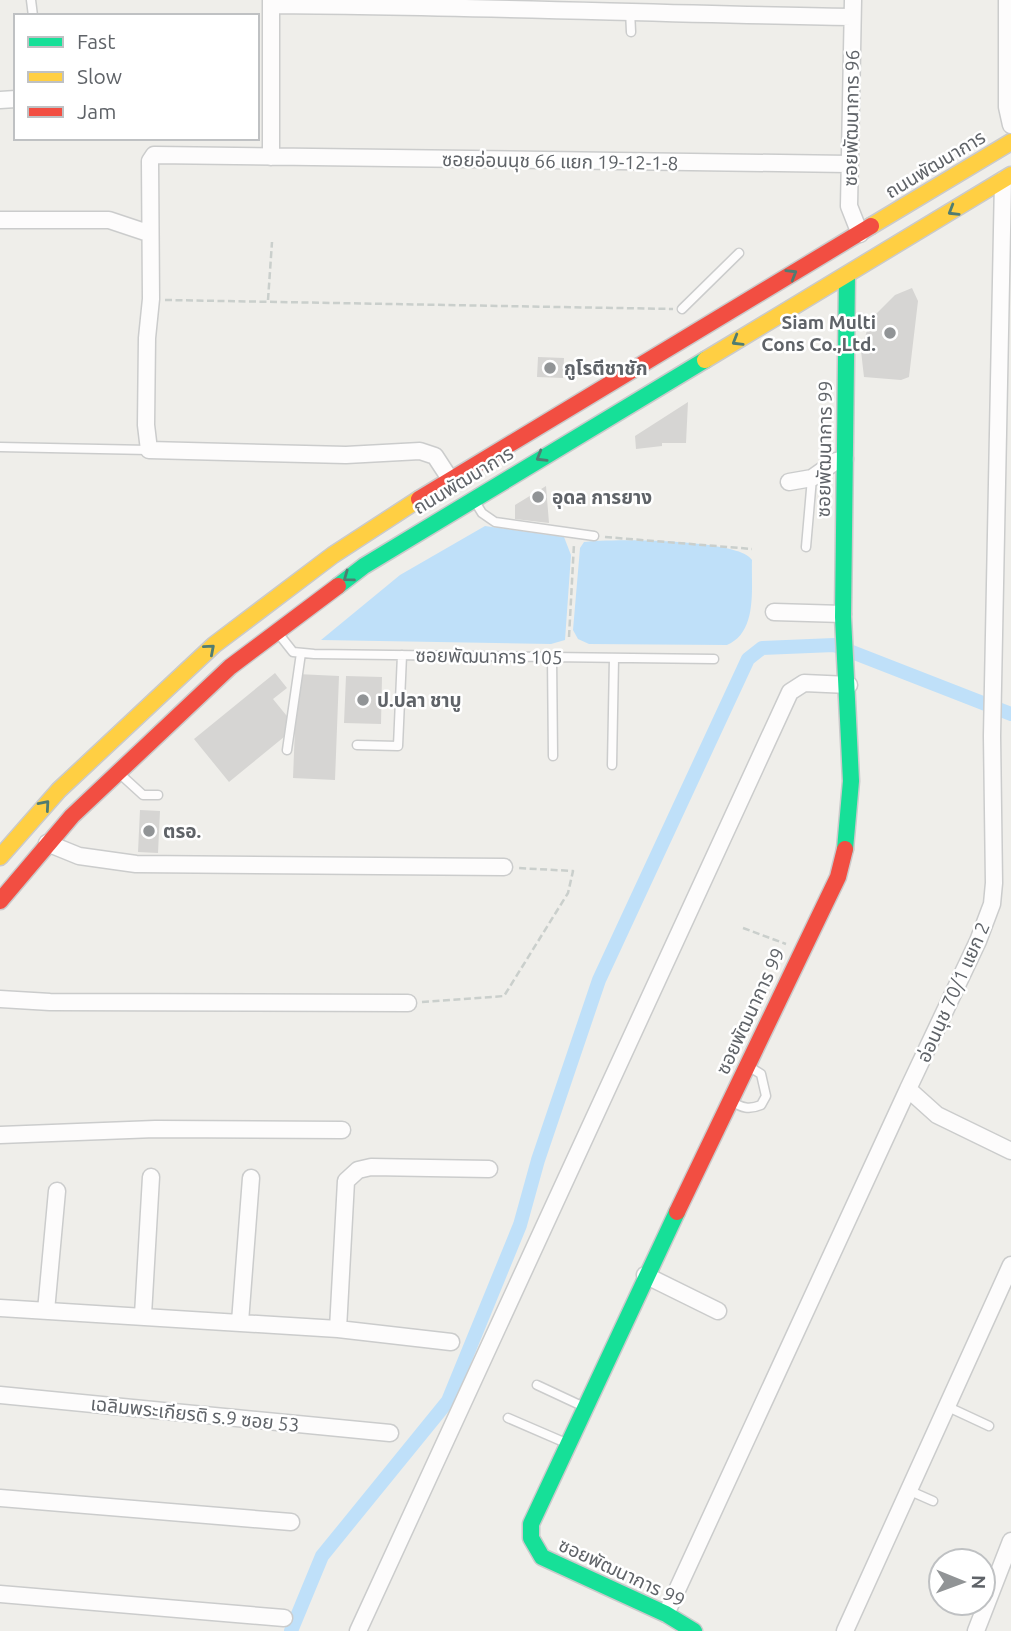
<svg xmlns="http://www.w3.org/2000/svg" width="1011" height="1631" viewBox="0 0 1011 1631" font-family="Ubuntu,'Noto Sans Thai',sans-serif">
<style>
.water{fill:#bfe0f9}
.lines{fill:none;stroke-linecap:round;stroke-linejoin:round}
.canal{stroke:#bfe0f9;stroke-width:14}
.building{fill:#d6d5d3}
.lane-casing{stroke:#cbcccc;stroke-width:11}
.street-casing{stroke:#cbcccc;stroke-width:19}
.fast-casing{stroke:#cacacb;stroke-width:19}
.slow-casing{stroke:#cacacb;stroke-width:19}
.jam-casing{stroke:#cacacb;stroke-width:19}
.path{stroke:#cacfcc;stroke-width:2.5;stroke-dasharray:7 3.5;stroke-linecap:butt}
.lane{stroke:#fdfcfc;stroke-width:8}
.street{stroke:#fdfcfc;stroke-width:16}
.fast{stroke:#16e098;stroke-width:16}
.slow{stroke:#ffcf43;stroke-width:16}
.jam{stroke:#f24e42;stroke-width:16}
.oneway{stroke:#507c72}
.poi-dot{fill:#919496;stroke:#fff;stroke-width:2.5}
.labels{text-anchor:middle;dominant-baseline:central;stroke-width:5;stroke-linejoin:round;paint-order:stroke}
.street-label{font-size:19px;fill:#5f6368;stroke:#fff}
.poi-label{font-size:19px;font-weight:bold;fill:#5f6368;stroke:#fff;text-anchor:start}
</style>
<rect width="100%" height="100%" fill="#efeeea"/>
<path class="water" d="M485 526 564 537 571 555 565 640 551 644 321 640 400 575Z
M584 542C609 538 742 539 752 560 751 588 758 632 727 645L589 644 578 639 573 630 580 548Z"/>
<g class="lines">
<path class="canal" d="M291 1631 322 1556 448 1401 520 1225 538 1160 599 980 748 659 762 648 834 645 1011 714"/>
</g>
<path class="building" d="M912 288 918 301 909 377 901 380 864 377 861 351 870 320 895 295Z
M538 357 564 358 563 378 537 377Z
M688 402 686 443H662V446L636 449 635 436Z
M546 486 549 523 515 519V505Z
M275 673 287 688 273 699 295 726 297 674 339 676 335 780 293 778 295 728 229 782 194 739Z
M346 676 382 677 381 724 344 723Z
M140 810 160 811 158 853 138 852Z"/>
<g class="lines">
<defs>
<path id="lane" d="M31 0 33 16
M630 10 631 32
M682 309 739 253
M0 447 149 450
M474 500 482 513 495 522 594 536
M806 547 812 478
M278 633 293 652 314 654 714 659
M552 657 553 756
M357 745 398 746 402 655
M287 750 301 653
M612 765 614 658
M120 774 143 795H158
M731 1101C742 1108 749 1110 761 1105L766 1096 761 1074 748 1066
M537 1385 582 1406
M946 1406 989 1426
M508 1418 566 1443
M908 1490 933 1501"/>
<path id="street" d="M271 0V157
M853 0 849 206 860 234
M1007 0V107L1011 125
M271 5C465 6 658 14 852 17
M0 100 16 99
M1003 180 992 736 994 883 992 904 978 941 908 1089 937 1115 1011 1151
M0 220H109L148 233
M450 479 435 456 420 451 346 455 149 450 146 425 147 338 151 299 150 161 154 155 849 164
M789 482 812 478 836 461 845 459
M774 612 843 614
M47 843 79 856 136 864 504 867
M0 999 50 1002 408 1003
M0 1135 155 1129 342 1130
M645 1275 718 1311
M0 1308 338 1329 451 1342
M46 1311 57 1191
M143 1315 151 1177
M240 1322 251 1178
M338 1329 346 1181 358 1170 371 1167 489 1169
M0 1395 390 1433
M0 1498 291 1522
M0 1594 284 1618
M666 1614 908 1089
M358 1631 790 692 804 683 849 685
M845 1631 1011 1265
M976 1631 1011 1541"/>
<path id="fast" d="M338 586 364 566 705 360
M845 849 851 781 843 617 847 275
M677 1212 531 1524V1538L542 1557 666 1614 694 1631"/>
<path id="slow" d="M871 226 1011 142
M705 360 1011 175
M0 857 59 790 214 645 333 555 419 499"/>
<path id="jam" d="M419 499 871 226
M0 901 72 816 230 667 338 586
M677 1212 838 877 845 849"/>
</defs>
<use href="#lane" class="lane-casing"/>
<use href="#street" class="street-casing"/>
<use href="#fast" class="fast-casing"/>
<use href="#slow" class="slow-casing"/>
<use href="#jam" class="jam-casing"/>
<path class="path" d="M165 300 673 309
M268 300 272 242
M605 537 752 549
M569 637 574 544
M743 928 786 944
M422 1002 504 996 568 893 573 871 518 868"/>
<use href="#lane" class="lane"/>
<use href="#street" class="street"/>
<use href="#fast" class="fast"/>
<use href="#slow" class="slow"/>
<use href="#jam" class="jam"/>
</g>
<defs><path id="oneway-chevron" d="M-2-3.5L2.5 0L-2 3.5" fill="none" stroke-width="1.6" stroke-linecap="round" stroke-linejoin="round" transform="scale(1.75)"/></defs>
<g class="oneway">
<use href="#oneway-chevron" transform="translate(953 211) rotate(149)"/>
<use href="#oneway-chevron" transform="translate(792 274) rotate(-31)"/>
<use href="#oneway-chevron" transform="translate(737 341) rotate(149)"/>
<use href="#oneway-chevron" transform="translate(541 457) rotate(149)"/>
<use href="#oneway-chevron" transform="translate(348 577) rotate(144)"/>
<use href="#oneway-chevron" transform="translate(210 649) rotate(-41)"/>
<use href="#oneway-chevron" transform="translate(45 805) rotate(-49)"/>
</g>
<g class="poi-dot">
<circle cx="890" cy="333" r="7"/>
<circle cx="550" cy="368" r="7"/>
<circle cx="538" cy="497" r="7"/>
<circle cx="363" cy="700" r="7"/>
<circle cx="149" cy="831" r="7"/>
</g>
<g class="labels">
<g class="street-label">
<text transform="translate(851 118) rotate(-89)">ซอยพัฒนาการ 96</text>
<text transform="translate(560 161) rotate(1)">ซอยอ่อนนุช 66 แยก 19-12-1-8</text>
<text transform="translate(935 164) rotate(-31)">ถนนพัฒนาการ</text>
<text transform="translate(824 449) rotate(-89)">ซอยพัฒนาการ 99</text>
<text transform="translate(463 480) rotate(-31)">ถนนพัฒนาการ</text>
<text transform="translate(489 656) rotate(1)">ซอยพัฒนาการ 105</text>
<text transform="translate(953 992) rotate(-66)">อ่อนนุช 70/1 แยก 2</text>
<text transform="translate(750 1011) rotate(-65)">ซอยพัฒนาการ 99</text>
<text transform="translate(195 1414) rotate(6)">เฉลิมพระเกียรติ ร.9 ซอย 53</text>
<text transform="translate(622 1572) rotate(25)">ซอยพัฒนาการ 99</text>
</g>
<g class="poi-label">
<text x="876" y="322" text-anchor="end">Siam Multi<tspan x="876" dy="22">Cons Co.,Ltd.</tspan></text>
<text x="564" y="368">กูโรตีชาชัก</text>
<text x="552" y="497">อุดล การยาง</text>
<text x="377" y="700">ป.ปลา ชาบู</text>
<text x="163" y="831">ตรอ.</text>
</g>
</g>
<rect x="14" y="14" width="245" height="126" fill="#ffffff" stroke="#bfc1c3" stroke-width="2"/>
<rect x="28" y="37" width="35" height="10" fill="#16e098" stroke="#bfc1c3" stroke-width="2"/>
<text x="77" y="49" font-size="21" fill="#5f6368">Fast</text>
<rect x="28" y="72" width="35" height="10" fill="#ffcf43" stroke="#bfc1c3" stroke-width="2"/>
<text x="77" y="84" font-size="21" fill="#5f6368">Slow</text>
<rect x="28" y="107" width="35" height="10" fill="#f24e42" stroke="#bfc1c3" stroke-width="2"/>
<text x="77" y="119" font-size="21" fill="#5f6368">Jam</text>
<g transform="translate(962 1582) rotate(91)"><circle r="33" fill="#ffffff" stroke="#bfc1c3" stroke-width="2"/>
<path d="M0-5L12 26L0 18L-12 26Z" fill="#919496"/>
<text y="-10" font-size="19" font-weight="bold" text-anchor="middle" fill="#5f6368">N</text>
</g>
</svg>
